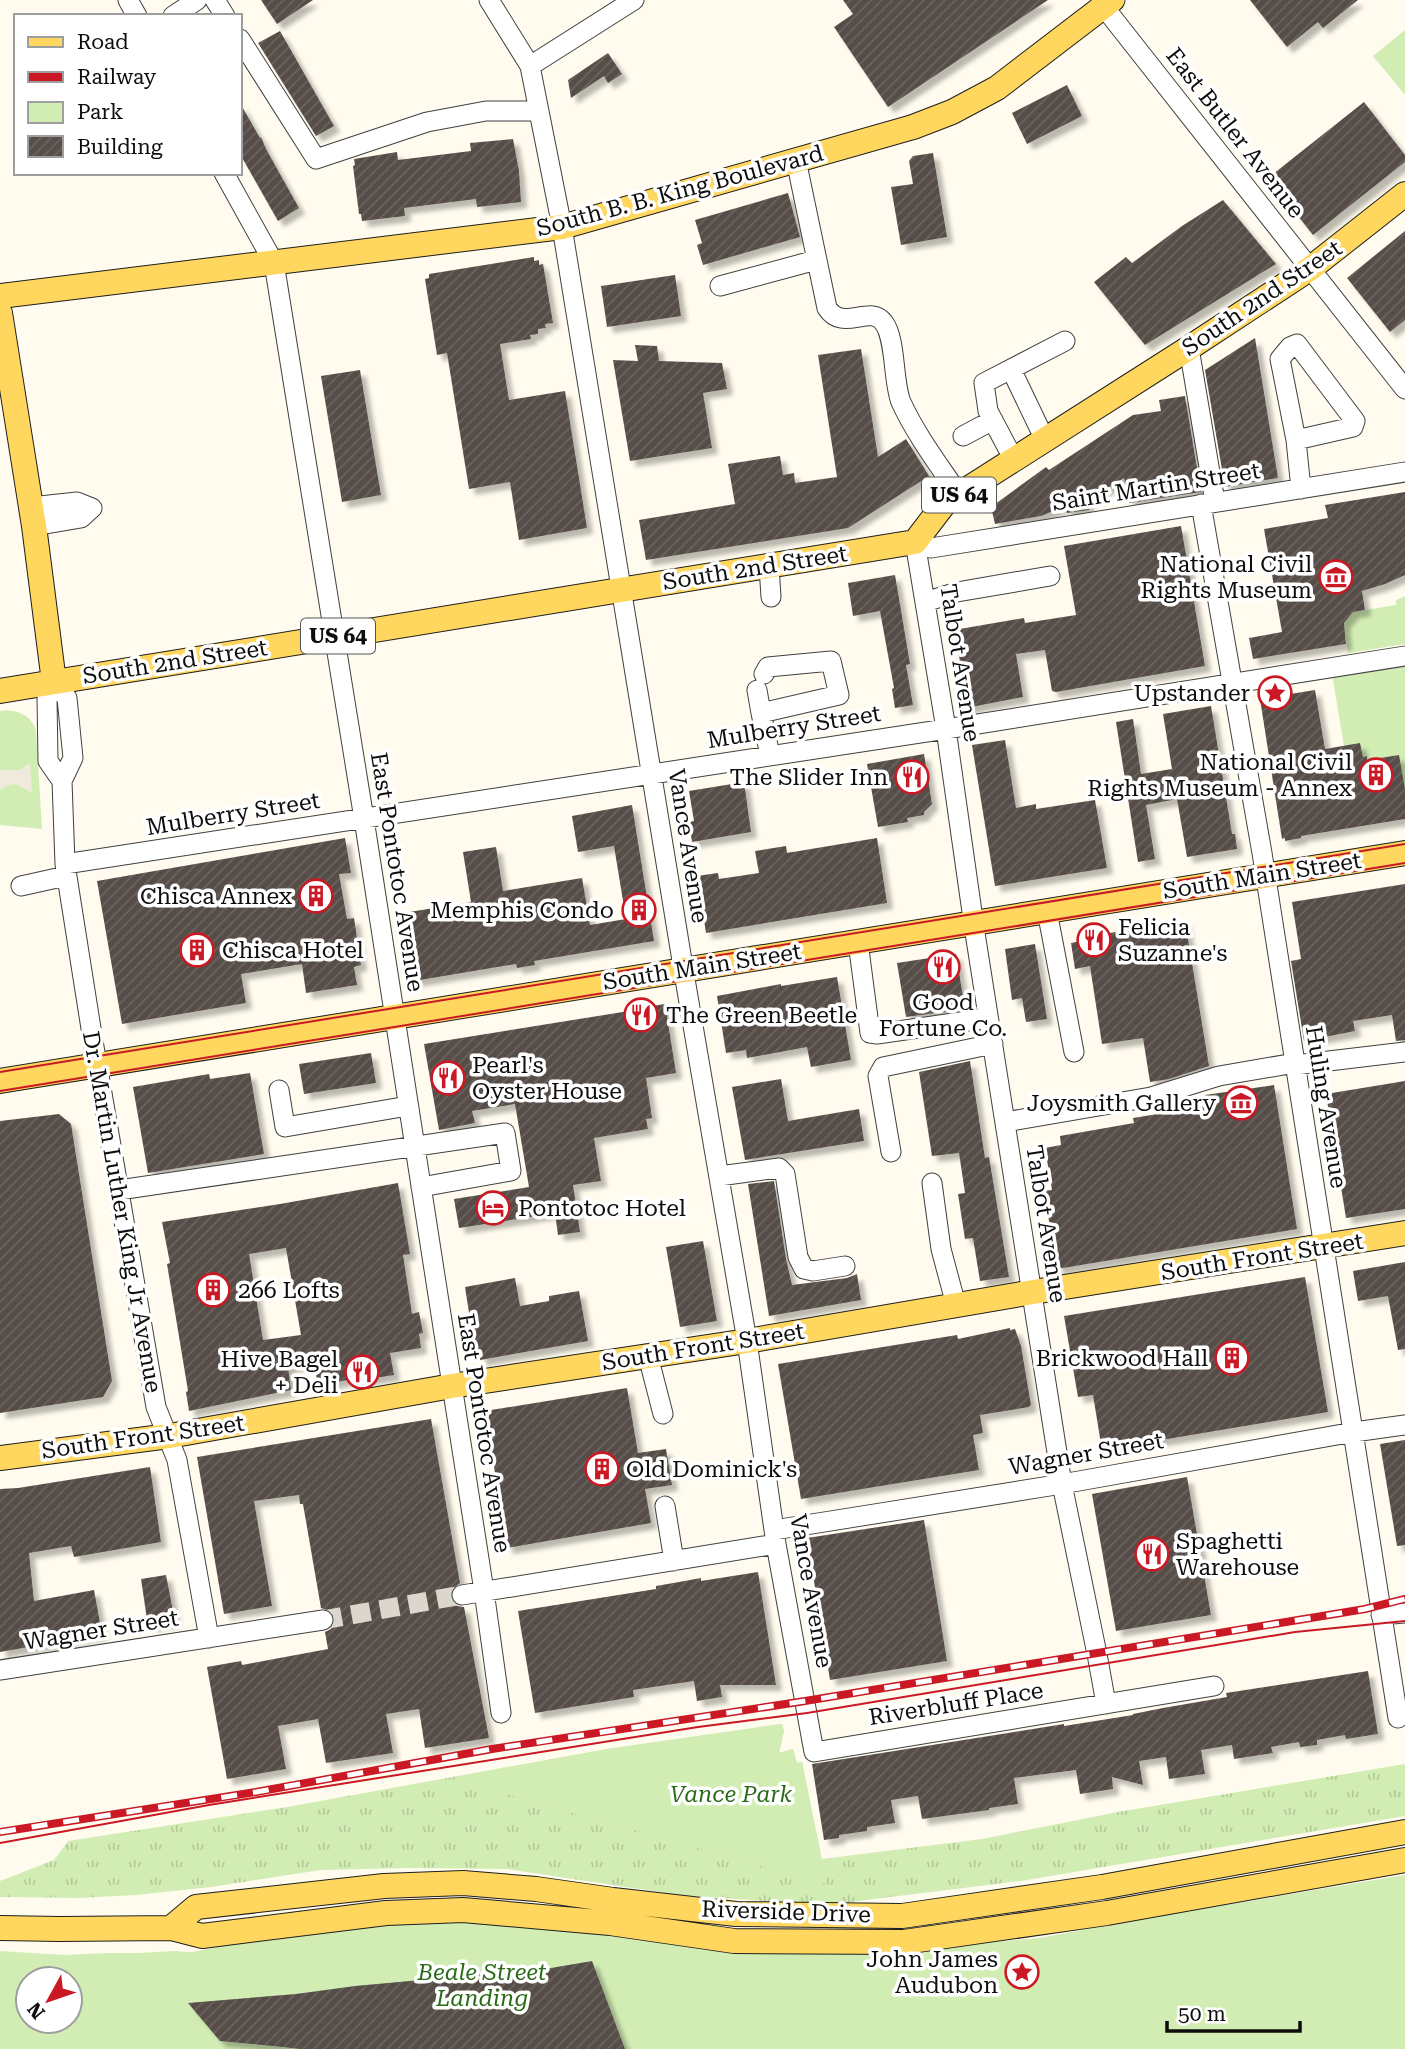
<svg xmlns="http://www.w3.org/2000/svg" width="1405" height="2049" viewBox="0 0 1405 2049" font-family="'Roboto Serif',serif">
<style>
.grass{fill:url(#grass-tufts)}
.park{fill:#d2edb4;fill-rule:evenodd}
.plaza{fill:#f0eadc}
.building{fill:url(#building-hatch);fill-rule:evenodd;filter:url(#shadow)}
.lines{fill:none;stroke-linecap:round;stroke-linejoin:round}
.minor-tunnel{stroke:#dbd7cc;stroke-width:19;stroke-dasharray:19 10;stroke-linecap:butt}
.minor-casing{stroke:#404040;stroke-width:21}
.major-casing{stroke:#1e1e1e;stroke-width:26}
.minor{stroke:#fff;stroke-width:19}
.major{stroke:#ffd65e;stroke-width:24}
.tram{stroke:#ca1924;stroke-width:2}
.rail-casing{stroke:#ca1924;stroke-width:8}
.rail{stroke:#fff;stroke-width:5;stroke-dasharray:16;stroke-linecap:butt}
.labels{text-anchor:middle;dominant-baseline:central;stroke-width:7;stroke-linejoin:round;paint-order:stroke}
.shield{fill:#fff;stroke:#565656;stroke-width:2}
.shield-label{font-size:21px;font-weight:bold;fill:#0d0d0d}
.street-label{font-size:23px;fill:#0d0d0d;stroke:#fff}
.poi-label{font-size:23px;fill:#0d0d0d;stroke:#fff;text-anchor:end}
.park-label{font-size:23px;font-style:italic;fill:#2a6b18;stroke:#fff}
</style>
<defs>
<pattern id="grass-tufts" width="24" height="20" patternUnits="userSpaceOnUse" patternTransform="scale(1.75)"><rect width="24" height="20" fill="#d2edb4"/><path d="M3 7l-1-3M5 7V3M7 7l1-3M15 17l-1-3M17 17v-4M19 17l1-3" fill="none" stroke="#b3ca9a"/></pattern>
<pattern id="building-hatch" width="6" height="6" patternUnits="userSpaceOnUse" patternTransform="scale(1.75)"><rect width="6" height="6" fill="#574e49"/><path d="M-1 1l2-2M0 6l6-6M5 7l2-2" fill="none" stroke="#6a635f"/></pattern>
<filter id="shadow"><feDropShadow dx="6" dy="6" stdDeviation="2" flood-color="#0004"/></filter>
</defs>
<rect width="100%" height="100%" fill="#fffbee"/>
<path class="grass" d="M782 1724 784 1731 779 1753 793 1749 797 1763 802 1762 822 1859 982 1839 1118 1812 1405 1764V1816L1021 1881 842 1903 765 1901 679 1895 506 1869 409 1868 321 1870 211 1887 136 1895 78 1898 0 1897V1881L54 1860 68 1841 287 1807 607 1749Z"/>
<path class="park" d="M1405 30V95L1373 56Z
M1405 596V644L1348 653 1344 623 1353 612 1396 605V600Z
M1405 667V789L1399 755 1367 760V756L1363 757 1360 744 1344 746 1332 674Z
M6 710C21 712 30 715 36 730L42 829 0 825V711Z
M782 1724 784 1731 779 1753 793 1749 797 1763 802 1762 826 1884 483 1788 477 1773 607 1749Z
M1405 1875V2049H0V1951L64 1955 107 1953H140L173 1951 192 1952 304 1930 358 1925 479 1921 537 1925 688 1947 760 1954 864 1953 1039 1938 1166 1915ZM28 1979H70V2021H28Z"/>
<path class="plaza" d="M30 763 32 793 16 784 9 785 0 790V770H20Z"/>
<path class="building" d="M261 0H313L277 24Z
M843 0H1048L888 107 834 27 853 14Z
M1250 0H1358L1323 28 1318 22 1287 47Z
M280 31 334 126 316 136 258 43Z
M608 53 622 74 608 83 604 76 571 98 568 80Z
M1067 85 1082 116 1027 144 1012 113Z
M1364 102 1405 155V162L1313 235 1268 178Z
M240 103 260 138 261 137 266 149 299 208 278 221 240 154Z
M513 139 519 171 521 202 477 207 476 199 404 208 405 216 362 221 361 214H359L353 166 355 165 354 159 397 152 398 160 471 151 470 143Z
M933 153 947 237 901 245 891 187 913 184 909 161 913 156Z
M788 193 800 237 703 265 697 245 702 243 695 220Z
M1223 200 1276 264 1145 345 1094 282 1126 257 1132 263 1182 226Z
M1405 231V320L1390 332 1347 278Z
M534 257V261L539 260V265L543 264 553 323 545 324 546 328 538 329V334L530 335 531 339 500 344 509 400 565 391 587 528 519 540 510 482 469 489 447 353 437 355 425 279 429 278V274Z
M675 275 681 316 607 327 601 286Z
M1255 338 1278 478 1225 487 1205 370Z
M635 345 657 346 659 361 722 363 727 389 703 393 712 448 630 461 613 360 638 361Z
M861 349 878 457 906 439 929 476 848 528 646 560 639 520 735 504 728 464 780 456 783 475 794 473 795 483 837 477 818 355Z
M360 370 381 495 342 502 321 376Z
M1185 396 1201 492 1129 503 1124 478 1087 501 1089 510 1067 513 1065 506 1041 516 995 524 991 507 1046 467 1049 470 1133 415 1161 411 1159 400Z
M1405 492V575L1385 584 1362 591 1365 610 1353 612 1344 623 1346 644 1253 659 1249 638 1282 632 1264 529 1328 518 1325 505Z
M1181 526 1205 666 1056 692 1052 691 1045 650 1016 654 1023 697 966 708 959 673 962 672 954 630 1024 618 1025 623 1076 615 1064 546Z
M895 575 910 664 906 665 913 705 895 708 892 689 894 688 880 611 853 616 848 583Z
M1315 690 1325 749 1360 743 1363 757 1367 756V760L1399 755 1405 789V819L1301 836V838L1285 841V838L1282 839 1260 699Z
M1211 706 1232 834H1235L1237 849 1187 857 1177 799 1146 805 1155 859 1138 862 1116 722 1133 719 1141 774 1172 769 1163 714Z
M1005 740 1016 808 1036 804V809L1095 800 1107 868 995 886 972 745Z
M924 754 932 804 924 812V815L907 818 908 822 878 827 867 764Z
M744 782 751 832 692 842 689 822 694 821 689 791Z
M632 805 654 941 534 961 535 965 517 968 516 964 414 981 403 913 471 902 463 852 496 847 503 891 582 878 590 925 626 919 614 846 578 852 572 816Z
M345 838 351 873 339 874 347 919 354 918 361 965 354 967 357 985 306 993 302 964 241 974 246 1003 122 1024 97 881Z
M877 838 887 903 706 933 697 876 718 873 719 879 759 873 755 851 786 846 787 853Z
M1405 884V1040L1396 1041 1392 1015 1353 1021 1355 1031 1304 1041 1291 961 1301 959 1292 902Z
M1185 921 1209 1066 1169 1079 1150 1082 1143 1038 1102 1044 1090 966 1075 969 1071 943 1086 940 1085 937Z
M1035 944 1047 1019 1026 1022 1022 998 1012 1000 1005 949Z
M956 954 965 1009 906 1017 897 963Z
M837 977 851 1060 811 1067 807 1047 747 1058 746 1050 726 1053 717 996 781 984V986Z
M646 1003V1007L665 1004 676 1073 646 1078 652 1118 646 1119 648 1129 594 1138 601 1181 573 1185 580 1232 558 1235 555 1213 459 1228 454 1199 529 1187 515 1104 472 1111 475 1123 439 1130 424 1044 629 1011V1006Z
M371 1053 376 1083 304 1094 299 1064Z
M970 1061 985 1158 989 1157 1009 1277 980 1281 973 1238 965 1239 958 1194 965 1193 959 1153 932 1156 919 1072Z
M250 1073 264 1154 148 1173 133 1087 209 1074 210 1079Z
M781 1079 788 1121 859 1109 864 1141 745 1160 732 1087Z
M1405 1081V1209L1346 1218 1326 1094Z
M1274 1085 1297 1229 1057 1269 1044 1191 1052 1190 1045 1148 1061 1145 1060 1136 1134 1123 1133 1118 1207 1106 1205 1095Z
M59 1114 71 1124 112 1381 103 1397 0 1413V1121Z
M774 1181 786 1259 792 1285 847 1278 857 1274 861 1300 769 1316 748 1184Z
M398 1183 410 1254 403 1255 412 1314 419 1312 423 1333 419 1334 421 1348 390 1353 394 1375 362 1380V1377L318 1386 314 1363 288 1367 291 1390 189 1411 186 1392 188 1391 167 1264 170 1263 162 1222 280 1204ZM286 1248 301 1335 263 1340 249 1254Z
M703 1241 717 1321 680 1327 666 1247Z
M1405 1262V1349L1398 1350 1388 1296 1358 1301 1353 1271Z
M1305 1277 1328 1412 1102 1450 1093 1395 1078 1397 1064 1316Z
M515 1278 520 1306 549 1301V1296L579 1291 588 1341 480 1360 479 1350 475 1351 465 1287Z
M1010 1328V1330L1015 1329 1021 1346 1031 1405 1029 1407 980 1415 983 1433 973 1435 979 1470 801 1499 778 1364 957 1335 958 1339Z
M627 1388 638 1453 666 1449 672 1485 645 1489 651 1523 507 1548 485 1411Z
M431 1419 460 1583 451 1590 450 1598 457 1606 464 1607 489 1738 425 1748 419 1709 386 1714 393 1753 326 1763 318 1719 278 1726 286 1769 227 1779 207 1667 241 1661 242 1665 328 1649 325 1632 331 1629 335 1619 332 1612 321 1608 303 1504H300L299 1495 254 1501 272 1606 224 1614 197 1457Z
M1405 1440V1545L1397 1546 1380 1444Z
M150 1467 161 1542 74 1557 71 1546 29 1553 34 1601 94 1590 102 1634 0 1652V1489L18 1488Z
M1187 1477 1211 1615 1116 1631 1092 1494Z
M924 1520 947 1661 830 1680 807 1538Z
M758 1572 776 1685H720L722 1697 697 1701 694 1681 633 1690 634 1697 535 1713 518 1611 656 1589V1586L679 1582 701 1578V1581Z
M166 1575 175 1621 148 1626 141 1579Z
M1368 1671 1378 1734 1346 1739 1345 1735 1317 1740V1745L1300 1747 1299 1742 1271 1747 1273 1753 1234 1759 1232 1745 1201 1750 1205 1774 1169 1779 1166 1757 1139 1761 1143 1785 1112 1777 1113 1789 1080 1794 1076 1770 1014 1778 1018 1804 989 1808V1810L922 1819 918 1796 891 1800 895 1823 867 1827V1831L839 1835V1838L824 1840 812 1764 1064 1724V1726L1133 1715V1714L1163 1708 1227 1697 1226 1693Z
M592 1961 625 2049H300L283 2047 220 2041 188 2003 296 1994 355 1986 551 1968Z"/>
<g class="lines">
<path class="minor-tunnel" d="M323 1620 462 1595"/>
<defs>
<path id="minor" d="M128 0 137 16
M215 0 225 16
M489 0 530 66 562 227 685 979 747 1341 776 1544 814 1752 1214 1686
M1115 0 1104 7 1405 389
M173 16 197 0
M240 39 316 159 427 122 486 111H539
M530 66 634 0
M796 160 827 308C843 333 871 303 884 323 896 339 893 383 901 402 916 435 939 465 959 495
M224 173 274 263 364 819 484 1591 501 1713
M720 286 816 260
M1189 348 1215 502
M1011 369 1045 440
M963 436 993 420
M1296 440 1280 359 1290 347 1297 344 1355 421 1353 427 1296 440 1301 489
M1014 460 988 411 984 383 1065 341
M1201 504 1262 853 1398 1718
M31 507 77 502 92 508 81 518 34 526
M915 542 946 729 975 933 1062 1484 1097 1654 1106 1704
M915 542 931 548 1405 472
M769 566 771 597
M925 602 957 592 1050 576
M764 674 768 667 831 661 839 695 761 713 770 755
M757 690 761 713
M62 781 48 761 47 698 54 682 67 698 73 758 62 781 65 864 93 1041 156 1407 177 1460 209 1638
M65 864 946 729 1405 656
M21 886 66 876
M1047 911 1074 1052
M858 942 870 1033 877 1034 988 1018
M1295 1065 1405 1052
M279 1090 285 1127 408 1106
M1005 1122 1151 1097 1219 1076 1295 1063
M891 1152 878 1076 883 1067 993 1044
M719 1176 779 1168 785 1174 798 1257 804 1269 813 1271 845 1266
M932 1183 941 1249 956 1305
M119 1190 505 1133 511 1171 421 1187
M648 1356 663 1414
M665 1506 674 1561
M774 1530 1062 1484 1354 1432 1405 1425
M462 1595 776 1544
M1381 1615 1405 1613
M0 1670 323 1620"/>
<path id="major" d="M0 296 562 227 913 127 952 112 997 88 1112 0
M0 313 34 526 54 682
M0 691 915 542 944 504 1189 348 1311 268 1405 194
M0 1081 1405 853
M0 1458 169 1436 452 1386 747 1341 1033 1292 1405 1233
M0 1928 60 1929 171 1928 202 1936 386 1913 463 1910 610 1923 734 1941 904 1942 1107 1913 1405 1860
M171 1928 196 1907 384 1886 463 1883 536 1889 613 1900 736 1914 902 1916 1102 1887 1405 1832"/>
</defs>
<use href="#minor" class="minor-casing"/>
<use href="#major" class="major-casing"/>
<use href="#minor" class="minor"/>
<use href="#major" class="major"/>
<path class="tram" d="M0 1072 1405 844
M0 1091 1405 863
M0 1843 209 1805 698 1727 807 1713 1295 1632 1405 1621"/>
<defs>
<path id="rail" d="M0 1832 256 1792 492 1749 805 1701 1365 1609 1405 1599"/>
</defs>
<use href="#rail" class="rail-casing"/>
<use href="#rail" class="rail"/>
</g>
<defs>
<symbol id="museum-ring" viewBox="-11 -11 22 22"><circle r="9.5" fill="#fff" stroke="#ca1924" stroke-width="1.5"/><path d="M0-6L6-3V-2H-6V-3ZM-5-1h2V3h-2ZM-1-1h2V3h-2ZM3-1h2V3H3ZM-6 4H6V6H-6Z" fill="#ca1924"/></symbol>
<symbol id="sight-ring" viewBox="-11 -11 22 22"><circle r="9.5" fill="#fff" stroke="#ca1924" stroke-width="1.5"/><path d="M0-6L1.8-2.2L6-1.7L2.9 1.2L3.7 5.4L0 3.3L-3.7 5.4L-2.9 1.2L-6-1.7L-1.8-2.2Z" fill="#ca1924"/></symbol>
<symbol id="building-ring" viewBox="-11 -11 22 22"><circle r="9.5" fill="#fff" stroke="#ca1924" stroke-width="1.5"/><path d="M-4-6H4V6H1V3H-1V6H-4ZM-2.5-4.3h1.7v1.8h-1.7ZM.8-4.3h1.7v1.8H.8ZM-2.5-1h1.7V.8h-1.7ZM.8-1h1.7V.8H.8Z" fill="#ca1924"/></symbol>
<symbol id="restaurant-ring" viewBox="-11 -11 22 22"><circle r="9.5" fill="#fff" stroke="#ca1924" stroke-width="1.5"/><path d="M-5-6h1v4h1v-4h1v4h1v-4h1v5L-1.5 .5V6h-2V.5L-5-1ZM5-6V6H3V1.5H1.5Q1.5-4 5-6Z" fill="#ca1924"/></symbol>
<symbol id="hotel-ring" viewBox="-11 -11 22 22"><circle r="9.5" fill="#fff" stroke="#ca1924" stroke-width="1.5"/><path d="M-6-4.5h1.5V1H6V5H4.5V3h-9V5H-6ZM-4 0a1.8 1.8 0 1 1 3.6 0ZM.5 0V-2.5h3Q6-2.5 6 0Z" fill="#ca1924"/></symbol>
</defs>
<g fill-rule="evenodd">
<use href="#museum-ring" x="1317" y="558" width="38" height="38"/>
<use href="#sight-ring" x="1256" y="674" width="38" height="38"/>
<use href="#building-ring" x="1357" y="756" width="38" height="38"/>
<use href="#restaurant-ring" x="893" y="758" width="38" height="38"/>
<use href="#building-ring" x="297" y="877" width="38" height="38"/>
<use href="#building-ring" x="620" y="891" width="38" height="38"/>
<use href="#restaurant-ring" x="1075" y="921" width="38" height="38"/>
<use href="#building-ring" x="178" y="931" width="38" height="38"/>
<use href="#restaurant-ring" x="924" y="948" width="38" height="38"/>
<use href="#restaurant-ring" x="622" y="996" width="38" height="38"/>
<use href="#restaurant-ring" x="429" y="1059" width="38" height="38"/>
<use href="#museum-ring" x="1222" y="1084" width="38" height="38"/>
<use href="#hotel-ring" x="474" y="1189" width="38" height="38"/>
<use href="#building-ring" x="194" y="1271" width="38" height="38"/>
<use href="#building-ring" x="1213" y="1339" width="38" height="38"/>
<use href="#restaurant-ring" x="343" y="1353" width="38" height="38"/>
<use href="#building-ring" x="583" y="1450" width="38" height="38"/>
<use href="#restaurant-ring" x="1133" y="1535" width="38" height="38"/>
<use href="#sight-ring" x="1003" y="1953" width="38" height="38"/>
</g>
<g class="labels">
<g class="shield">
<rect x="922" y="477.5" width="74" height="35" rx="5"/>
<rect x="301" y="618.5" width="74" height="35" rx="5"/>
</g>
<g class="shield-label">
<text x="959" y="495">US 64</text>
<text x="338" y="636">US 64</text>
</g>
<g class="street-label">
<text transform="translate(1235 133) rotate(52)">East Butler Avenue</text>
<text transform="translate(680 191) rotate(-15)">South B. B. King Boulevard</text>
<text transform="translate(1262 298) rotate(-34)">South 2nd Street</text>
<text transform="translate(1156 487) rotate(-9)">Saint Martin Street</text>
<text transform="translate(755 568) rotate(-9)">South 2nd Street</text>
<text transform="translate(175 662) rotate(-9)">South 2nd Street</text>
<text transform="translate(960 663) rotate(81)">Talbot Avenue</text>
<text transform="translate(794 727) rotate(-9)">Mulberry Street</text>
<text transform="translate(233 814) rotate(-9)">Mulberry Street</text>
<text transform="translate(688 846) rotate(81)">Vance Avenue</text>
<text transform="translate(397 872) rotate(81)">East Pontotoc Avenue</text>
<text transform="translate(1262 876) rotate(-9)">South Main Street</text>
<text transform="translate(702 967) rotate(-9)">South Main Street</text>
<text transform="translate(1326 1107) rotate(81)">Huling Avenue</text>
<text transform="translate(122 1212) rotate(80)">Dr. Martin Luther King Jr Avenue</text>
<text transform="translate(1046 1224) rotate(81)">Talbot Avenue</text>
<text transform="translate(1262 1257) rotate(-9)">South Front Street</text>
<text transform="translate(703 1347) rotate(-9)">South Front Street</text>
<text transform="translate(484 1433) rotate(81)">East Pontotoc Avenue</text>
<text transform="translate(143 1437) rotate(-8)">South Front Street</text>
<text transform="translate(1086 1454) rotate(-10)">Wagner Street</text>
<text transform="translate(811 1591) rotate(80)">Vance Avenue</text>
<text transform="translate(101 1630) rotate(-9)">Wagner Street</text>
<text transform="translate(956 1704) rotate(-9)">Riverbluff Place</text>
<text transform="translate(786 1912) rotate(2)">Riverside Drive</text>
</g>
<g class="poi-label">
<text x="1312" y="564">National Civil<tspan x="1312" dy="26">Rights Museum</tspan></text>
<text x="1250" y="693">Upstander</text>
<text x="1352" y="762">National Civil<tspan x="1352" dy="26">Rights Museum - Annex</tspan></text>
<text x="888" y="777">The Slider Inn</text>
<text x="292" y="896">Chisca Annex</text>
<text x="614" y="910">Memphis Condo</text>
<text x="1118" y="927" text-anchor="start">Felicia<tspan x="1118" dy="26">Suzanne's</tspan></text>
<text x="222" y="950" text-anchor="start">Chisca Hotel</text>
<text x="943" y="1002" text-anchor="middle">Good<tspan x="943" dy="26">Fortune Co.</tspan></text>
<text x="666" y="1015" text-anchor="start">The Green Beetle</text>
<text x="472" y="1065" text-anchor="start">Pearl's<tspan x="472" dy="26">Oyster House</tspan></text>
<text x="1216" y="1103">Joysmith Gallery</text>
<text x="518" y="1208" text-anchor="start">Pontotoc Hotel</text>
<text x="238" y="1290" text-anchor="start">266 Lofts</text>
<text x="1208" y="1358">Brickwood Hall</text>
<text x="338" y="1359">Hive Bagel<tspan x="338" dy="26">+ Deli</tspan></text>
<text x="626" y="1469" text-anchor="start">Old Dominick's</text>
<text x="1176" y="1541" text-anchor="start">Spaghetti<tspan x="1176" dy="26">Warehouse</tspan></text>
<text x="998" y="1959">John James<tspan x="998" dy="26">Audubon</tspan></text>
</g>
<g class="park-label">
<text x="731" y="1794">Vance Park</text>
<text x="482" y="1972">Beale Street<tspan x="482" dy="26">Landing</tspan></text>
</g>
</g>
<rect x="14" y="14" width="228" height="161" fill="#ffffff" stroke="#9e9e9e" stroke-width="2"/>
<rect x="28" y="37" width="35" height="10" fill="#ffd65e" stroke="#9e9e9e" stroke-width="2"/>
<text x="77" y="49" font-size="21" fill="#0d0d0d">Road</text>
<rect x="28" y="72" width="35" height="10" fill="#ca1924" stroke="#9e9e9e" stroke-width="2"/>
<text x="77" y="84" font-size="21" fill="#0d0d0d">Railway</text>
<rect x="28" y="102" width="35" height="21" fill="#d2edb4" stroke="#9e9e9e" stroke-width="2"/>
<text x="77" y="119" font-size="21" fill="#0d0d0d">Park</text>
<rect x="28" y="136" width="35" height="21" fill="url(#building-hatch)" stroke="#9e9e9e" stroke-width="2"/>
<text x="77" y="154" font-size="21" fill="#0d0d0d">Building</text>
<g transform="translate(49 2000) rotate(230)"><circle r="33" fill="#ffffff" stroke="#9e9e9e" stroke-width="2"/>
<path d="M0-5L12 26L0 18L-12 26Z" fill="#ca1924"/>
<text y="-10" font-size="19" font-weight="bold" text-anchor="middle" fill="#0d0d0d">N</text>
</g>
<path d="M1167 2021v10h133v-10" fill="none" stroke="#0d0d0d" stroke-width="3.5"/>
<text x="1178" y="2021" font-size="21" fill="#0d0d0d" stroke="#ffffff" stroke-width="5" paint-order="stroke">50 m</text>
</svg>
